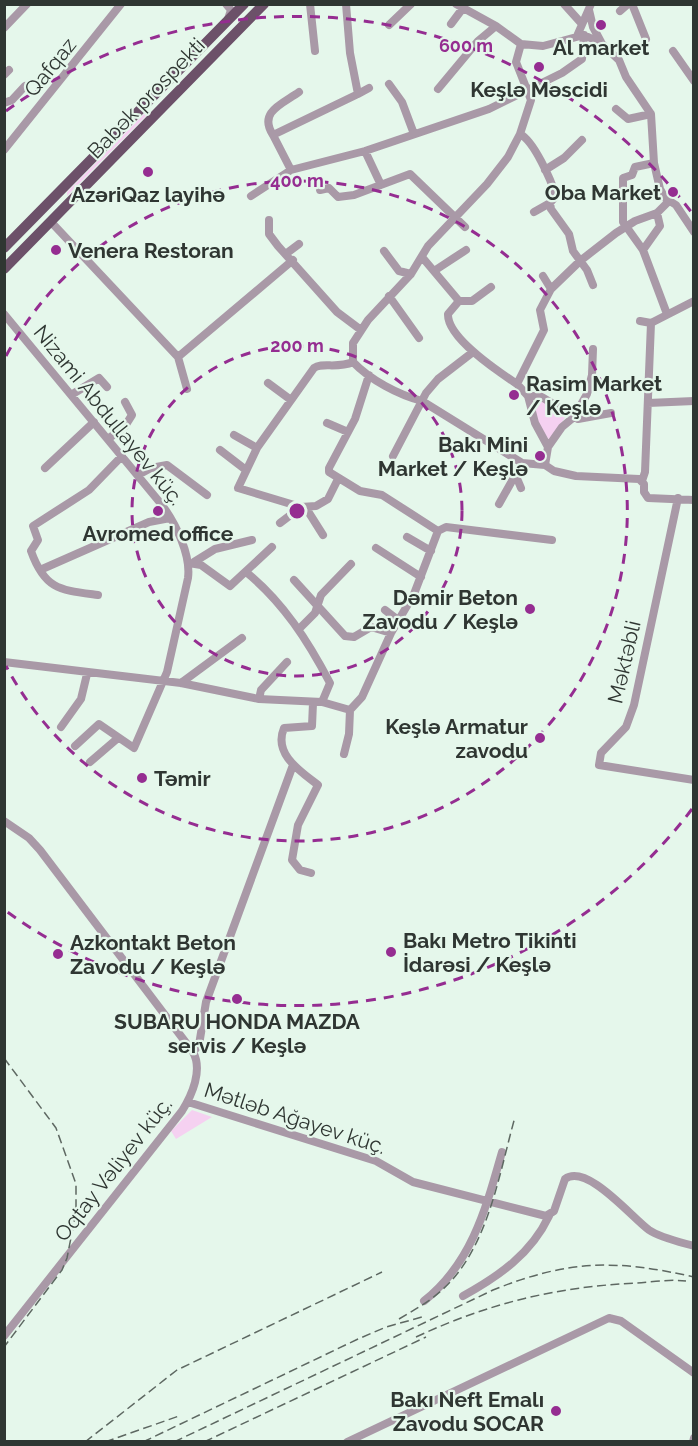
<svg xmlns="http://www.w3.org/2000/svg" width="698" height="1446" viewBox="0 0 698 1446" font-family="Raleway,sans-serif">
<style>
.green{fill:#f5d1f1}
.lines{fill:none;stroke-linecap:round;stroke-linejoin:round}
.minor{stroke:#a999a7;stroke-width:8}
.major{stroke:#6c5169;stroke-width:10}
.rail{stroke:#5e6862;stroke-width:1.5;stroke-dasharray:9 4.5;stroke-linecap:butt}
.ring{fill:none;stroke:#952d91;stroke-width:3;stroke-dasharray:10 8}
.poi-dot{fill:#952d91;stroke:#e5f7eb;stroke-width:2}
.labels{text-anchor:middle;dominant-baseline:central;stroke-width:4.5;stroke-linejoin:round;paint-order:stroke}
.poi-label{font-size:21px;font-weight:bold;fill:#2f3632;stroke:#e5f7eb}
.street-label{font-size:21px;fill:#2f3632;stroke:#e5f7eb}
.centre{fill:#952d91;stroke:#e5f7eb;stroke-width:3}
.ring-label{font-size:18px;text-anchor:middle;font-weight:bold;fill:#952d91;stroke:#e5f7eb;stroke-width:4.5;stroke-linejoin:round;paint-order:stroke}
</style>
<rect width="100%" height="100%" fill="#e5f7eb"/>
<path class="green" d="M144 114 146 116 67 196V192Z
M539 398 566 416 550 441 540 428 534 408Z
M192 1110 212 1117 176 1139 171 1131Z"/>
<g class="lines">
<path class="minor" d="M226 4 231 10 228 19
M310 4 315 51
M456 4 496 26 521 44 543 46 584 35 601 43 619 60 626 77 651 114 654 163 660 189 665 198 676 205 694 232
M564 4 582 24
M632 4 646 39
M589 10 593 27 601 42
M620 11 628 4
M451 24 463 8
M389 25 411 4
M4 28 27 4
M577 36 591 4
M521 44 516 62 531 100 520 134 508 157 487 184 428 246 411 274 368 320 353 343V362C370 380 399 395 422 401L522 463 545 465 554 471 576 476 639 479 644 484V492L648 498 694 500
M673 51 694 81
M4 75 9 70
M389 84 402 102 414 134
M438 89 478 41 496 26
M358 94 369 88
M4 103 12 100 25 86
M616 109 628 119 651 114
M520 134C534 141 551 180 556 196L550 203 551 209 569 234 573 251 587 270 593 285
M273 135C258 112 282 104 299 92
M4 150 121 4
M365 151 381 185
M654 163 635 167 632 175 623 178V222L643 250 667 314
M291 170 273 135 358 94 350 53 346 4
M545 170 564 158 582 140
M320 190 329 188 338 197 354 195 410 174 465 227
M251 196 291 170 365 151 489 109 562 73 582 59 584 35
M534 212 550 203
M269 220V234L278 246 337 312 361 330
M52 223 178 357 187 389
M643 250 660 226 657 213
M384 251 399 271 411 274
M287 253 299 244
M422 257 459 301
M434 271 466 250
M543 276 551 289
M389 296 419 338
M459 301 448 314C447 338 499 372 517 384
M459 301H472L491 287
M4 314 162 505C176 524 191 555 188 578L167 672 134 748 99 724 75 746
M640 321 651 323
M178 357 293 260
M369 375 355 419 329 468V472L360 491 382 495 438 531 446 527 552 540
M268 383 291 400
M71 395 99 378 107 387
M528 396H540L578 419 611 413
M648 403 694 401
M327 423 348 432
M234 435 257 448
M108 439 125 426 132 415 125 402
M548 447 562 427 574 417 587 394 592 375 593 349
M220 450 246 470
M393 456 426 393 438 379 473 352
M545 465 548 447 535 423 528 396 517 384 544 330 540 310 551 289 580 261 616 233 635 221 657 213 669 201
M45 468 94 422
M138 475 151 468 167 465 207 495
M516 476 521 488
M338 479 328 499 316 506 301 507 238 488 257 448 314 368C322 362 337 369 353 362
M642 481 645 472 651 323 694 301
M678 498 634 705 626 727 601 753 599 765 694 780
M499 504 522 463
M306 508 323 535
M280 523 301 507
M407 537 431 551
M376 548 421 577
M194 562 215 549 252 540
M189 563 201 565 230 586 272 547
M40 570 149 522 170 518
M246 572C283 602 308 641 330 683L322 702
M294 580 345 636 354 637 371 627 391 633
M98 595C60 590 45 590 31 551L38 540 33 526 89 490 122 456
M385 610 398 620
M299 629 315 613 321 595 351 564
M4 662 181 683 259 699 322 702 350 710 362 697 391 633 414 594 438 531
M181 683 242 638
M259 699 261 690 287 662
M61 727 81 699 87 674
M344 754 349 734 350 710
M90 762 118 738
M4 821 29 838 40 850 193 1052C203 1070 192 1095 182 1111L4 1336
M311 873 300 870 292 860 298 825 318 785C300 771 273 754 284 728L312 726 313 703
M193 1052 199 1045 206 1002 293 765
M188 1102 376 1161 413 1182 546 1216 554 1211 565 1179C587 1163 632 1218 649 1230 661 1238 680 1242 694 1246
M463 1296C499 1276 531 1254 549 1216
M424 1301C472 1263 486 1208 502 1152
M347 1442 609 1318 621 1321 694 1373
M693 1442 694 1438"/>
<path class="major" d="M4 248 244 4
M4 269 264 4"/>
<path class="rail" d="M4 1058 56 1128 76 1184V1212L67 1258 62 1270 4 1347
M399 1319C414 1310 429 1302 442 1290 488 1249 499 1174 515 1117
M416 1337C489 1303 556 1287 636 1283 652 1282 670 1279 686 1281
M85 1442 177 1370 382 1272
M105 1442 179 1416
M143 1442 358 1339 386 1327 422 1317
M174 1442 493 1290C568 1260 615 1259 694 1277
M204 1442 426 1337"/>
</g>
<g class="ring">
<circle cx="297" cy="511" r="165"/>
<path d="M6 356A330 330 0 1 1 6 666"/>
<path d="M692 809A495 495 0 0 1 6 911M6 111A495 495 0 0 1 692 213"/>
</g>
<g class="poi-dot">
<circle cx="601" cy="25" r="6"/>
<circle cx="539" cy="67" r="6"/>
<circle cx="148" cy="172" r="6"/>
<circle cx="673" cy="192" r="6"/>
<circle cx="56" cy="250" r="6"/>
<circle cx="514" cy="395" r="6"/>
<circle cx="540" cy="456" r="6"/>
<circle cx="158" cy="511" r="6"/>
<circle cx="530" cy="609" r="6"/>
<circle cx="540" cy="738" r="6"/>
<circle cx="142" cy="778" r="6"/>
<circle cx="391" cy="952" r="6"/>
<circle cx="58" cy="954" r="6"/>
<circle cx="237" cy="999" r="6"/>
<circle cx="556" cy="1411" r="6"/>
</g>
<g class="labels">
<g class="poi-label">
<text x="601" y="47">Al market</text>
<text x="539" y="89">Keşlə Məscidi</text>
<text x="661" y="192" text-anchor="end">Oba Market</text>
<text x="148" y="194">AzəriQaz layihə</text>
<text x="68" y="250" text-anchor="start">Venera Restoran</text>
<text x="526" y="383" text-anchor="start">Rasim Market<tspan x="526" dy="24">/ Keşlə</tspan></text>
<text x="528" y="444" text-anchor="end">Bakı Mini<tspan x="528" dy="24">Market / Keşlə</tspan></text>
<text x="158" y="533">Avromed office</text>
<text x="518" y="597" text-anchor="end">Dəmir Beton<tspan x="518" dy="24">Zavodu / Keşlə</tspan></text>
<text x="528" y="726" text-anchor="end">Keşlə Armatur<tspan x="528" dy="24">zavodu</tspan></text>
<text x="154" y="778" text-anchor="start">Təmir</text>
<text x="403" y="940" text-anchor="start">Bakı Metro Tikinti<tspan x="403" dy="24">İdarəsi / Keşlə</tspan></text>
<text x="70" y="942" text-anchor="start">Azkontakt Beton<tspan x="70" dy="24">Zavodu / Keşlə</tspan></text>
<text x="237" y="1021">SUBARU HONDA MAZDA<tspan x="237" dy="24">servis / Keşlə</tspan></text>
<text x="544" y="1399" text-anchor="end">Bakı Neft Emalı<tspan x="544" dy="24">Zavodu SOCAR</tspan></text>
</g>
<g class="street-label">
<text transform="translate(50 67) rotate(-51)">Qafqaz</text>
<text transform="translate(146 98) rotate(-46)">Babək prospekti</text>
<text transform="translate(109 415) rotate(51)">Nizami Abdullayev küç.</text>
<text transform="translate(624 662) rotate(-77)">Məktəbli</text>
<text transform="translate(295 1118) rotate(18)">Mətləb Ağayev küç.</text>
<text transform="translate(113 1169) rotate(-52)">Oqtay Vəliyev küç.</text>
</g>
</g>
<circle cx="297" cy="511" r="9" class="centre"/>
<g class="ring-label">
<text x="466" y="52">600 m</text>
<text x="297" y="187">400 m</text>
<text x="297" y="352">200 m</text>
</g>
<rect width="698" height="1446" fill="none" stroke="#2f3632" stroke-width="12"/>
</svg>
